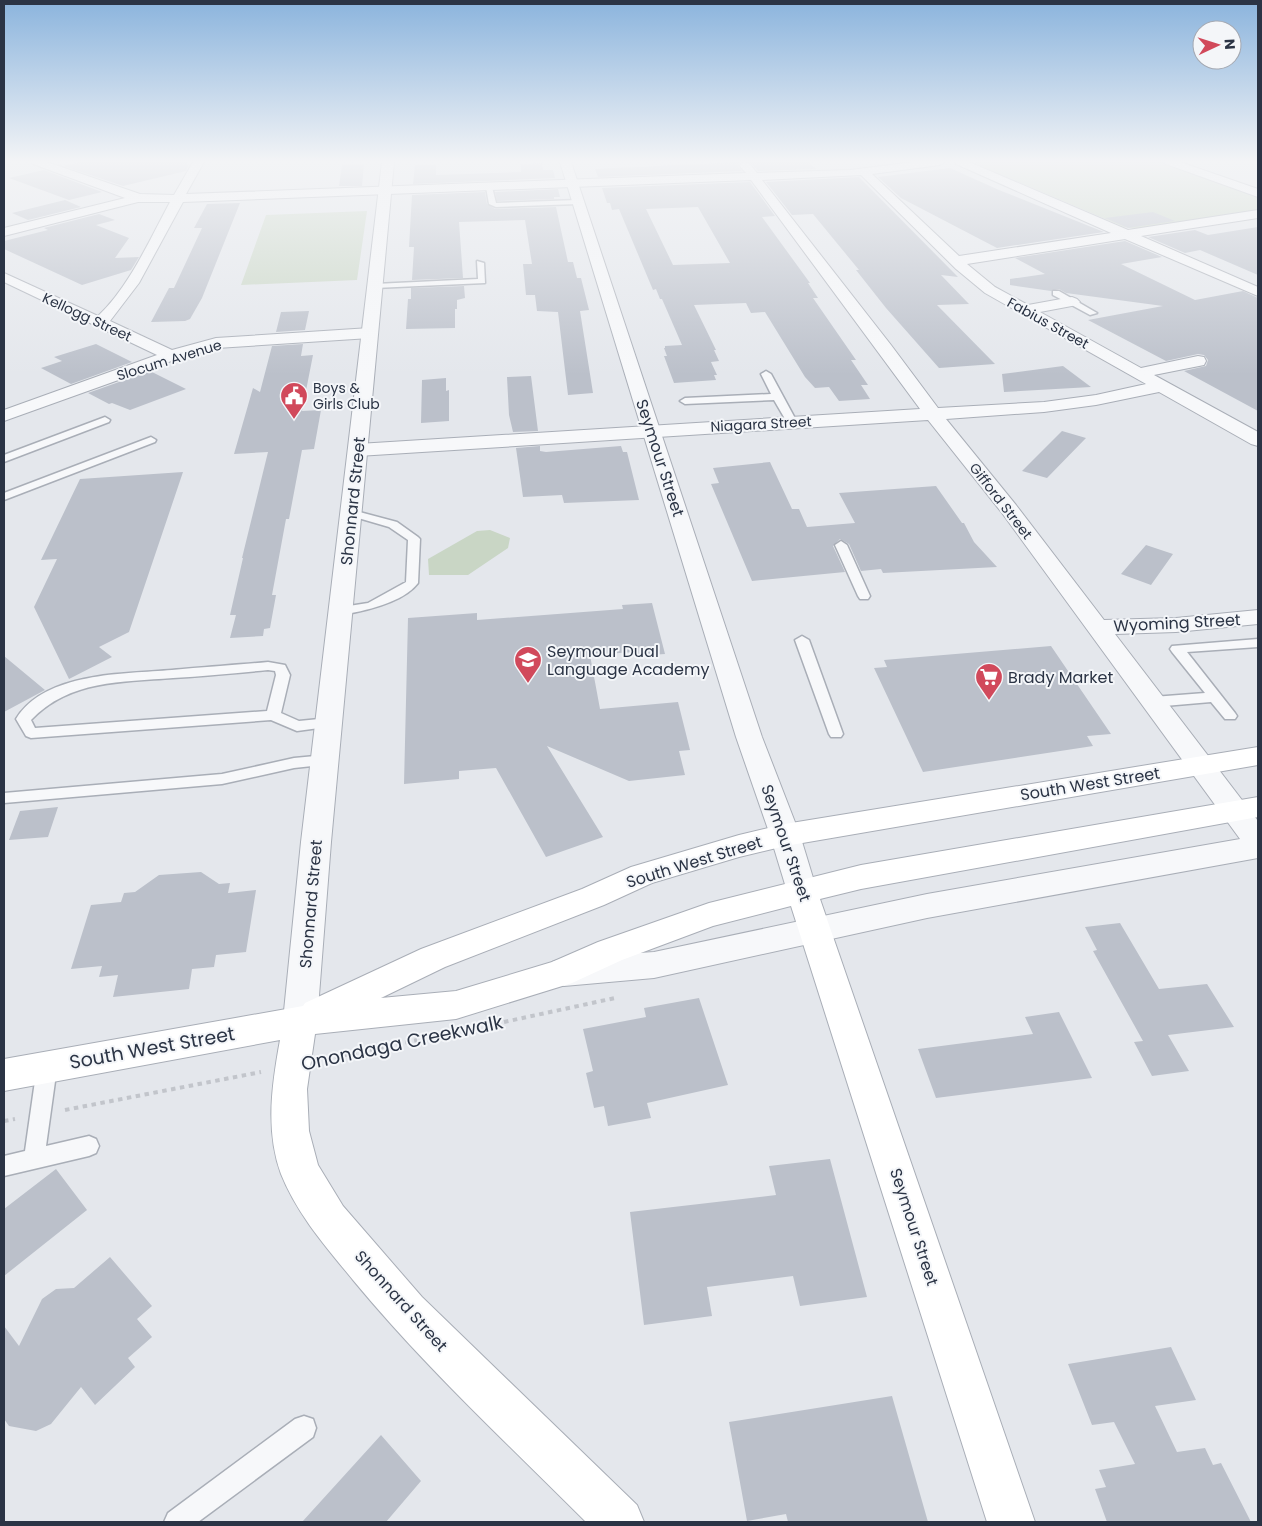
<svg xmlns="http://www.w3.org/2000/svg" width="1262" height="1526" viewBox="0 0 1262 1526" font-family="Poppins,sans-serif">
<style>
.green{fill:#c9d6c5}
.building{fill:#bbc0ca;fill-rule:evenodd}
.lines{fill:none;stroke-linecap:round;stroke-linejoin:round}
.service-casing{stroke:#a9aeb7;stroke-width:3}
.minor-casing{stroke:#a9aeb7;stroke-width:2}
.tertiary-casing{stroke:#a9aeb7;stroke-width:2}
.secondary-casing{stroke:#a9aeb7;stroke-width:2}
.path{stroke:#c2c5cb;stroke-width:4;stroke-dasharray:4.5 4.5;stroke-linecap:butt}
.service{fill:#f7f8fa;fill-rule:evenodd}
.minor{fill:#f7f8fa;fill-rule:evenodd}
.tertiary{fill:#f7f8fa;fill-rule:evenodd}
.secondary{fill:#fff;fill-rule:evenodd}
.labels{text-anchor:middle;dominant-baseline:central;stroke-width:4;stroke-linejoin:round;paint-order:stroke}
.far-street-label{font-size:14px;fill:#2b3445;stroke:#f4f6f9}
.far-poi-label{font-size:14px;fill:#2b3445;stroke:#f4f6f9;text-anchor:start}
.street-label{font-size:16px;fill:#2b3445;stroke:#f4f6f9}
.poi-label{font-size:16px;fill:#2b3445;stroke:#f4f6f9;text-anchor:start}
.near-street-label{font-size:19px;fill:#2b3445;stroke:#f4f6f9}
</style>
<rect width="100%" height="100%" fill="#e4e7ec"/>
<path class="green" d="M975 162H1165L1258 196V211L1136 229 1124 227 974 163Z
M367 211 357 280 241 285 266 215Z
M490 530 510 538 508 548 468 575H429L428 559 477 531Z"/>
<path class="building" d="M81 162H187L188 167 186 171 123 186 63 166Z
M740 162 737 165 742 171 598 177 595 169Z
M750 162H809L816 169 758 171Z
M542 163 543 170H553L555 178 413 184 415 165H436V175L521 172V164Z
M364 164 362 186H339L342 165Z
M950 168 999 190 1104 232 997 248 901 198 878 177Z
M44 170 102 192 69 200 9 178Z
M859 177 958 277 941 275 969 304 937 305 995 364 939 368 886 308 856 270H859L813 214 792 215 766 182Z
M750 182 775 216 762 217 810 283H808L818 298H813L856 360H851L868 385H861L870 399 839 401 829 387 815 388 805 377 765 312 751 313 746 303 694 305 716 350H714L719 361 711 362 717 375H714L716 380 674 383 664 356H667L664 348H665V346L682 345 662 299H660L656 289 653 290 619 209 612 210 610 203H607L602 188ZM698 207 730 263 673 265 646 209Z
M558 189 560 197H554V199L497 201 495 192Z
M485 192 487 204 495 209 556 207 568 262H573L577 278H581L589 310 580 311 593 393 568 395 558 312 537 311 535 295H526L523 264H532L525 220 459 222 463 278 412 280 414 247H409L412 195Z
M65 200 81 207 28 220 12 213Z
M240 203 202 298 190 319 185 321 151 322 169 288H174L202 228H194L207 204Z
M1153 212 1175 221 1128 228 1105 218Z
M99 214 115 220 96 225 129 238 115 258 139 257 131 270 82 285 4 249V241L48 230 44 228Z
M1258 227V275L1200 250 1185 253 1148 237 1195 230 1208 235Z
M1125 241 1162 257 1121 264 1195 300 1243 291 1258 298V411L1184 371 1206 366 1208 360 1204 355 1198 354 1166 361 1088 320 1163 306 1066 293 1059 289 1051 291 1010 285V279L1045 274 1015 258Z
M464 286 465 298 457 300V309H455V328L406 329 408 299H411V288Z
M309 311 305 330 276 332 281 312Z
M96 344 132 362 71 384 41 368 62 361 54 357Z
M303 344 301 356 313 355 302 411 321 410 314 449 302 450 289 519H286L272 595H276L270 628 264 629 263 636 230 638 236 615H230L243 558H242L268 452 234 454 253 388 260 392 272 346Z
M1063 366 1091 387 1004 392 1002 374Z
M150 371 186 389 130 410 112 403 109 404 88 393Z
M531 376 538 431 513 432 509 415 507 377Z
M446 378V391L449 390V421L421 423 422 380Z
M1062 431 1086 438 1047 478 1022 471Z
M540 446V451L546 452 621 446 623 452H627L639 500 564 503 562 495 523 497 516 448Z
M770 462 792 509H799L807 527 855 523 839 493 936 486 962 523H964L974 542 997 567 883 573 881 569 861 571 849 544 840 539 833 546 845 572 752 581 711 484 719 483 713 468Z
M183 472 129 632 99 647 112 657 69 679 34 607 57 559 41 560 80 479Z
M1146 545 1173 554 1151 585 1121 574Z
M652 603 665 654 635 656 634 652 590 655 600 709 678 702 690 750 679 751 685 775 629 781 547 746 603 837 546 857 496 768 459 771V779L404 784 408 618 477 613V620L623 609 622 605Z
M1051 646 1111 734 1087 736 1093 746 923 772 874 668 887 667 884 660Z
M4 656 45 690 4 712Z
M58 807 48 837 9 840 20 811Z
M201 872 219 884 230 883 228 893 256 890 246 952 216 955 214 967 192 969 189 989 113 997 118 975 99 977 102 966 71 969 91 905 121 902 124 893 135 892 159 875Z
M1120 923 1159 989 1207 984 1234 1027 1168 1035 1189 1071 1152 1076 1134 1042 1143 1041 1093 951 1097 950 1085 927Z
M699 998 728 1085 647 1103 651 1118 608 1126 604 1106 594 1108 586 1073 593 1071 583 1029 646 1017 644 1008Z
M1059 1012 1092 1078 936 1098 918 1049 1033 1034 1025 1017Z
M830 1159 867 1297 800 1306 793 1276 707 1287 712 1316 644 1325 630 1212 776 1195 769 1166Z
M56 1169 87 1210 4 1276V1209Z
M110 1257 152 1306 137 1319 152 1337 128 1358 135 1367 95 1405 81 1387 51 1424 36 1431 9 1426 4 1419V1326L19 1346 42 1299 56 1289 74 1288Z
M1171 1347 1196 1400 1155 1406 1177 1452 1205 1448 1213 1465 1221 1463 1251 1522H1107L1095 1489 1106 1487 1099 1470 1135 1464 1114 1422 1092 1425 1068 1364Z
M892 1396 928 1522H788L786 1514 747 1521 729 1422Z
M381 1435 421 1481 386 1522H302Z"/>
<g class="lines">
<defs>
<path id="service" d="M489 185 492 187 496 203 578 200 581 202 578 204 496 207 489 204 486 187Z
M477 261 484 263 485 283 375 288 371 286 375 284 478 279Z
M1053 291H1059L1097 313 1090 315 1053 295Z
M766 371 771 374 797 422 796 424H788L774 400 685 404 680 401 685 398 771 394 761 374Z
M105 417 110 420 109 422 4 462V455Z
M151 437 156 440 155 442 4 500V493Z
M352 510 397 522 418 537 420 539 418 583C403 603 364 611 341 615L336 614 335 611 336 608 368 603 406 582 408 540 389 527 348 515 346 513 348 511Z
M841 541 847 545 870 596 868 599H860L858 596 835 545Z
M802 636 809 640 843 734 841 737H831L829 734 795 640Z
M1258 639V647L1187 652 1235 713 1237 716 1235 719H1225L1211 702 1153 707 1148 705 1146 702 1148 699 1153 697 1205 693 1172 652 1170 649 1172 646Z
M268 662 285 665 290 675 281 713 299 721 329 718 334 720 336 723 334 726 297 731 271 720 31 738 26 736 16 719C45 672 124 674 172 670 204 667 236 665 268 662ZM268 670 275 671 276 675 267 711 35 728 31 720C69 680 122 682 173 678 205 676 236 673 268 670Z
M326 755 331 756 333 760 331 764 294 768 222 784 4 803V793L222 774 294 758Z
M47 1058 54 1061 57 1067 46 1146 89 1136 96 1139 99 1146 96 1153 89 1156 4 1176V1156L25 1151 37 1067 40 1061Z
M304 1416 313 1419 316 1428 313 1437 198 1522H164L168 1513 295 1419Z"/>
<path id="minor" d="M32 162H47L140 194 174 195 193 162H204L186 194 746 173 739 165 744 162 749 163 757 173 850 170 914 162H945L940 165 872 174 959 256 1111 233 956 164 955 162H969L1128 230 1258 210V218L1141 236 1258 287V296L1125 239 967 264 995 287 1028 305 1072 297 1077 299 1080 302 1077 305 1040 312 1141 368 1198 356 1204 357 1206 361 1204 365 1154 375 1258 432V446L1251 444 1159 392 1096 405 1044 412 946 419 1016 505 1104 620 1176 618 1258 610V624L1176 632 1115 634 1258 821V858L927 918 654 978 564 986 552 982 547 972 552 962 564 958 654 952 927 894 1240 839 1002 513 928 420 358 456 351 454 348 450 351 446 358 444 920 409 751 180 183 202 139 283 110 321 172 350 216 338 370 328 376 330 378 333 376 336 370 338 217 348 177 359 4 421V410L157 355 4 282V273L98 316C129 287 150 239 170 202H138L4 236V228L125 198 33 164ZM861 175 956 269 985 293 1146 384 1096 395 1044 402 938 408 891 345 762 180Z
M1164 162H1180L1258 189V197L1166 164Z"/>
<path id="tertiary" d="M382 162H394L331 842 317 1021 312 1031 300 1036 288 1031 283 1021 301 842Z
M560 162H571L762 737 800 835 817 891 813 899 802 903 791 899 787 891 770 835 736 737Z"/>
<path id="secondary" d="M1258 747V765L785 846 739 857 652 883 604 905 445 967 381 998 456 991 552 962 598 942 709 903 861 865 1258 797V817L861 889 820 899 1035 1522H987L791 906 713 926 622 960 572 983 456 1019 315 1034 307 1089 309 1131 318 1165 343 1206 422 1297 637 1505 644 1522H586C507 1443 424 1366 353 1280 326 1247 297 1214 281 1174 265 1130 272 1084 280 1040L4 1091V1059L303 1006 305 1003 421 949 582 889 631 867 739 835 785 824Z"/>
</defs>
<use href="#service" class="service-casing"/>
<use href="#minor" class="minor-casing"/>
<use href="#tertiary" class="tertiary-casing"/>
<use href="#secondary" class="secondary-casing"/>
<path class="path" d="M504 1022 615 998
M326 1059 417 1040
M65 1110 261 1072
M4 1121 15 1119"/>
<use href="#service" class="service"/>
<use href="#minor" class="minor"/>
<use href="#tertiary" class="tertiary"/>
<use href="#secondary" class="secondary"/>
</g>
<linearGradient id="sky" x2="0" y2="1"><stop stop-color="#8bb4dd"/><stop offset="0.43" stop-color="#f3f4f6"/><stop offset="1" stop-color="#f3f4f6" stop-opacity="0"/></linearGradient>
<rect width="1262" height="375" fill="url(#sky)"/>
<defs>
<symbol id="civic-pin" viewBox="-11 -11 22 30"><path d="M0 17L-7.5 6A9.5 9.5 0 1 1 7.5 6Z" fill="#d1495b" stroke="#f4f6f9"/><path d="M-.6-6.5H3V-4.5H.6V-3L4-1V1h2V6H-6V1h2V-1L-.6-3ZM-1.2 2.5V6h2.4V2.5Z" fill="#fff"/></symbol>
<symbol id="school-pin" viewBox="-11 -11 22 30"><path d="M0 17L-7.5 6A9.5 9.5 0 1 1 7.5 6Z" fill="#d1495b" stroke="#f4f6f9"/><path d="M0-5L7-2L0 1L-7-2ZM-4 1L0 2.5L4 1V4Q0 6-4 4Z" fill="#fff"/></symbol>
<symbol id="supermarket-pin" viewBox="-11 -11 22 30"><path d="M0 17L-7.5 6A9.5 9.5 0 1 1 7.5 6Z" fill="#d1495b" stroke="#f4f6f9"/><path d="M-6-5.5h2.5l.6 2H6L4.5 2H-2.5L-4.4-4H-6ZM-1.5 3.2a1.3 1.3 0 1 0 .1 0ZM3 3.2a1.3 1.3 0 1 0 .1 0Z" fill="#fff"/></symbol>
</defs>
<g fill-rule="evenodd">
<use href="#civic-pin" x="278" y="380" width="32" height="43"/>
<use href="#school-pin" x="512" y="644" width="32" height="43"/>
<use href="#supermarket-pin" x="973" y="661" width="32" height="43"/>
</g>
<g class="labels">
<g class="far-street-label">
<text transform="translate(87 317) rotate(25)">Kellogg Street</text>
<text transform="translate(1048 323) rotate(29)">Fabius Street</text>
<text transform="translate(169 360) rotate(-17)">Slocum Avenue</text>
<text transform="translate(761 424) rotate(-3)">Niagara Street</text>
<text transform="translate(1001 501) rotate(52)">Gifford Street</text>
</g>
<g class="far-poi-label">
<text x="313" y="388">Boys &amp;<tspan x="313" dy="16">Girls Club</tspan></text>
</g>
<g class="street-label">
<text transform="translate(660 458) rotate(72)">Seymour Street</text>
<text transform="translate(353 501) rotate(-84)">Shonnard Street</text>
<text transform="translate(1177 623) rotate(-3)">Wyoming Street</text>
<text transform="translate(1090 784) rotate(-9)">South West Street</text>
<text transform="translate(786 843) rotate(71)">Seymour Street</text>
<text transform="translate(694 862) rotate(-17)">South West Street</text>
<text transform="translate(311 904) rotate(-85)">Shonnard Street</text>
<text transform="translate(914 1227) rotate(72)">Seymour Street</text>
<text transform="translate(401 1301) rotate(48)">Shonnard Street</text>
</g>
<g class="poi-label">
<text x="547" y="651">Seymour Dual<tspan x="547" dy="18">Language Academy</tspan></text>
<text x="1008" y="677">Brady Market</text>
</g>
<g class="near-street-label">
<text transform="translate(402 1043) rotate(-12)">Onondaga Creekwalk</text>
<text transform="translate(152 1048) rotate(-10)">South West Street</text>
</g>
</g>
<rect width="1262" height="1526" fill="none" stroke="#2b3445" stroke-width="10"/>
<g transform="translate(1217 45) rotate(86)"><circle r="24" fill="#f4f6f9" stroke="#a4a8b1"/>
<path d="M0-4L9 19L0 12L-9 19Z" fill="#d1495b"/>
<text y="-8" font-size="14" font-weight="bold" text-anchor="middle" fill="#2b3445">N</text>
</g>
</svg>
